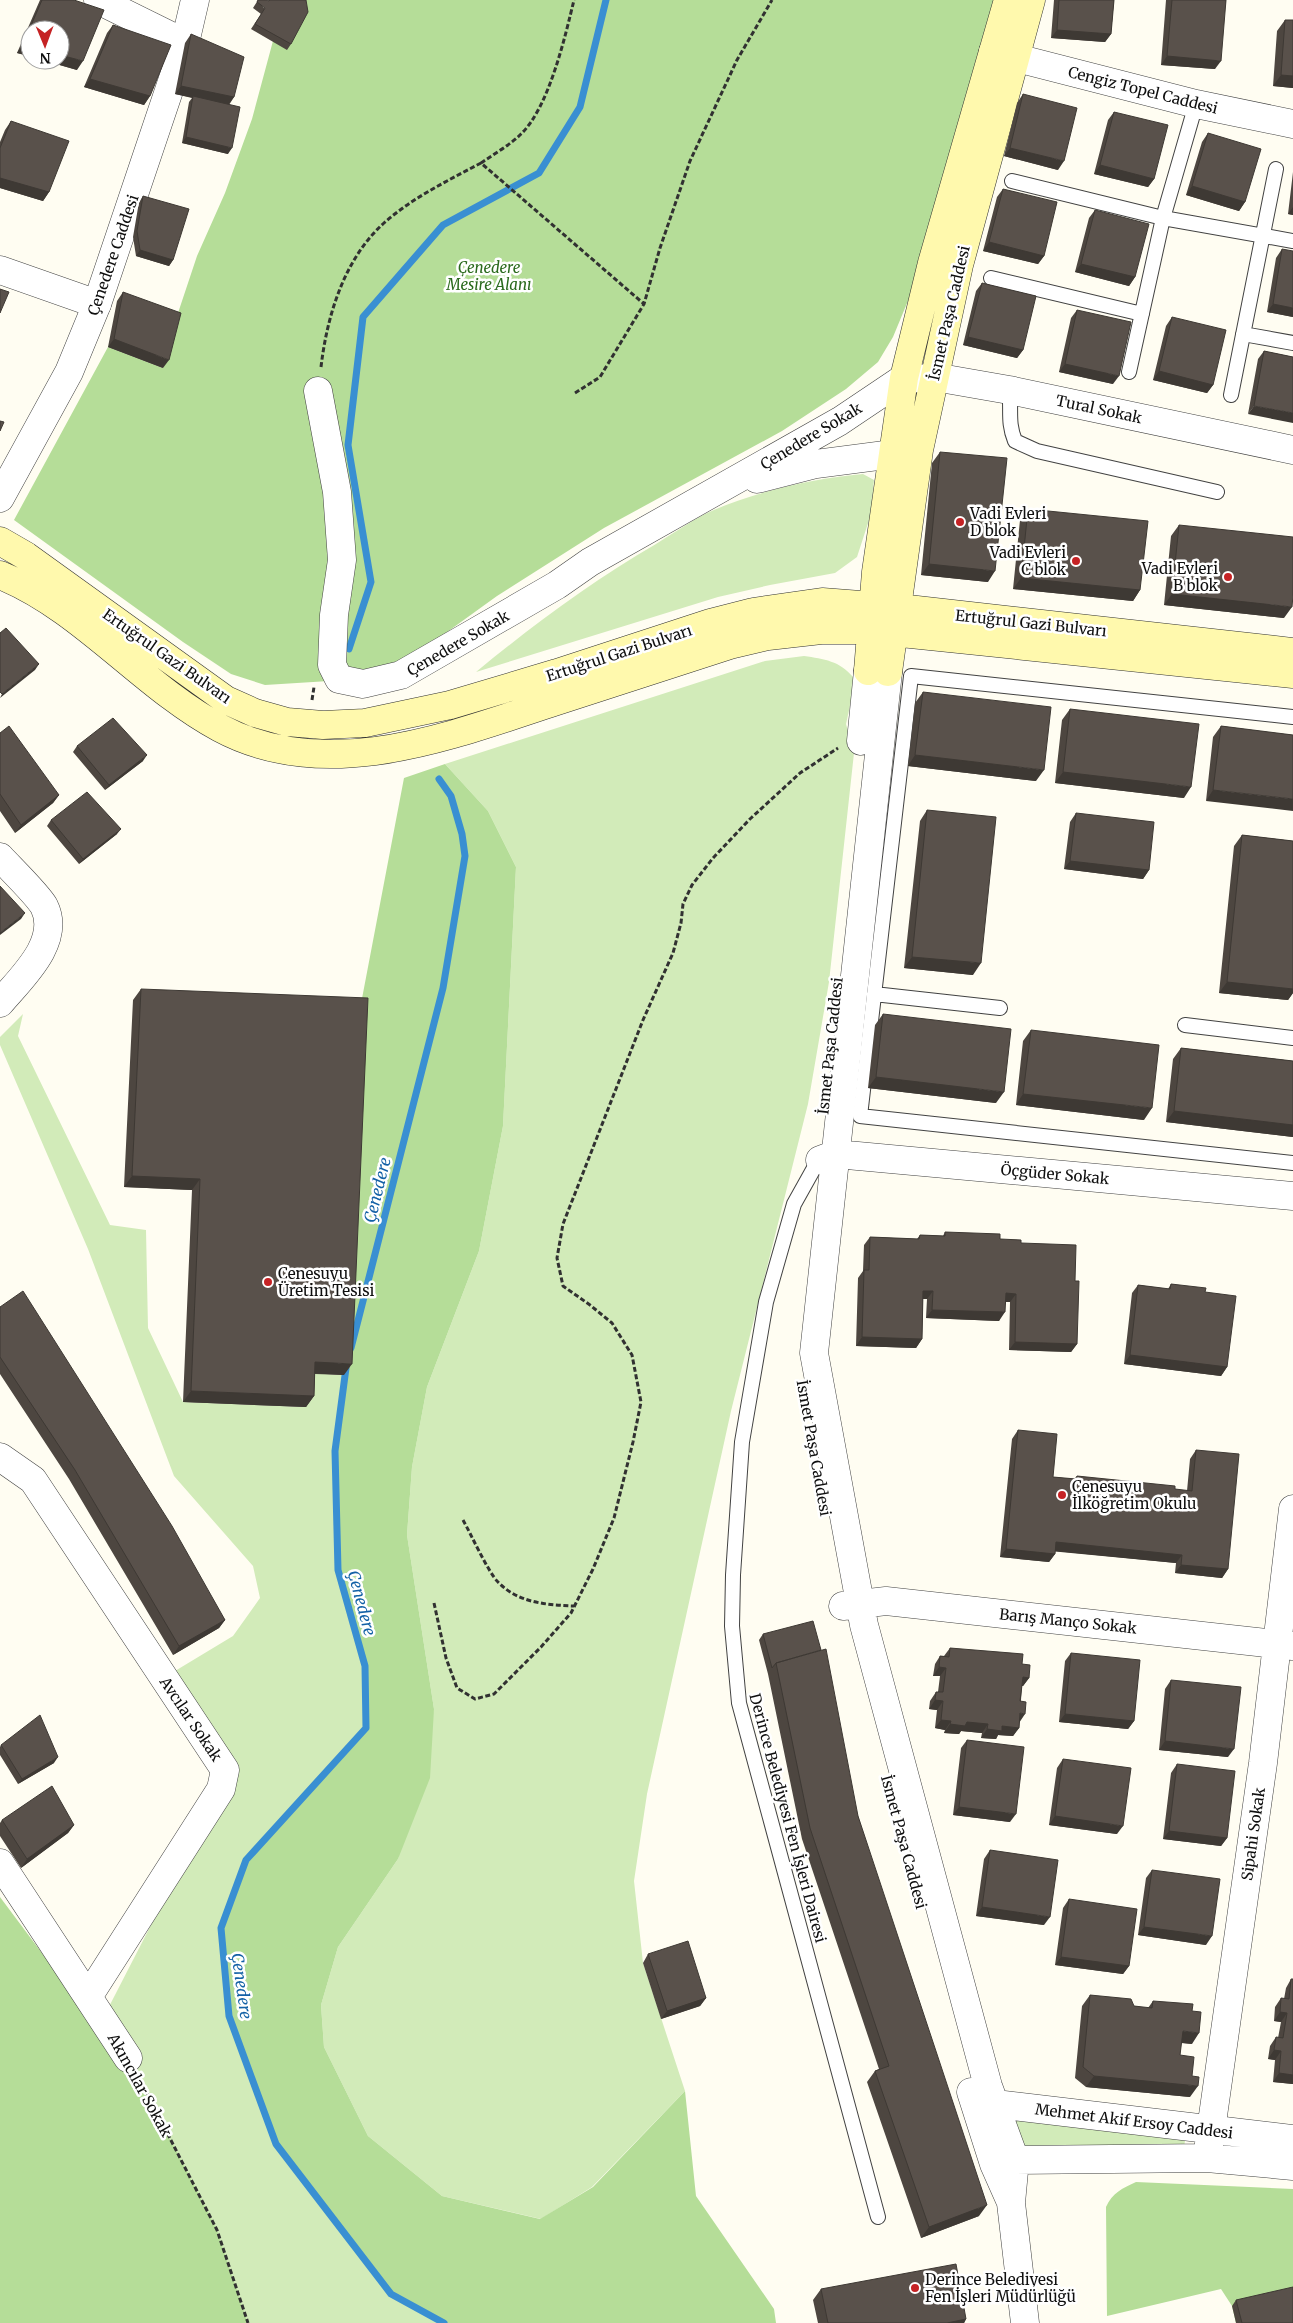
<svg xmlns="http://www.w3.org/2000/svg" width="1293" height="2323" viewBox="0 0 1293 2323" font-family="Merriweather,serif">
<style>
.green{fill:#d2ebb9}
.forest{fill:#b5dd98}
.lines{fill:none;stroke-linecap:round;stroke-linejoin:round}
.stream{stroke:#398fd2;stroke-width:7}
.service-casing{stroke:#424242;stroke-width:16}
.minor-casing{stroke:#424242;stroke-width:29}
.tertiary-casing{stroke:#424242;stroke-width:29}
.secondary-casing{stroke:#313131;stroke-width:29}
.path{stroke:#313131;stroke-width:3;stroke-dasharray:5 2.5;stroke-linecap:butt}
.service{stroke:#fff;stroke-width:14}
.minor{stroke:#fff;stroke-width:28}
.tertiary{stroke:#fff;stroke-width:28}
.secondary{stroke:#fff9ad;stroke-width:28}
.wall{fill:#4d4640}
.shaded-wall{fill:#3e3934}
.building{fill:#59514b;stroke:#3e3934}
.poi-dot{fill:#c52224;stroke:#fff;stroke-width:2}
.labels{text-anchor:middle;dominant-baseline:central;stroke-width:5;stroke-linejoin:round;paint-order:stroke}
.street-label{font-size:15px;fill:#0f0f0f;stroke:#fff}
.park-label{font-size:15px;font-style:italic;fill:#2a6a1d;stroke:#fff}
.poi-label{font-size:15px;fill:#0f0f0f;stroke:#fff;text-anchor:start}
.water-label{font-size:16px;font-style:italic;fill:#1361a6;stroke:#fff}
</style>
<rect width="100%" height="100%" fill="#fffdf2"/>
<path class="green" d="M863 474 874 480 871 514 857 557 835 573 770 585 718 597 476 672C533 625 592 581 656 544 672 534 688 523 705 514 749 493 814 478 863 474Z
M804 656C824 659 840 661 853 677V692L846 724 854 753 829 982 808 1104 731 1411 647 1794 634 1881 643 1963 685 2091 592 2187 541 2219 442 2196 368 2136 324 2047 321 2005 338 1947 398 1859 434 1709 407 1535 412 1467 427 1387 479 1251 503 1126 516 867 488 811 445 764 765 661Z
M23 1014 18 1036 110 1225 146 1230 148 1328 183 1402 306 1407 307 1373 344 1375 335 1451 338 1570 365 1666 366 1728 246 1860 221 1928 229 2016 276 2145 390 2294 444 2323H248L217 2230 98 2028 221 1789 175 1671 233 1636 260 1598 253 1566 174 1476 88 1249 0 1045V1037Z
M1013 2116 1186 2135 1184 2147 1022 2152Z"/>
<path class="forest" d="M284 0H998L910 296 893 337 878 362 846 389 782 431 604 528 497 596 418 653 379 671 329 681 265 685 231 674 183 642 14 520 108 347 163 368 175 322 197 256 225 193 252 119Z
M445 764 488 811 516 867 503 1126 479 1251 427 1387 412 1467 407 1535 434 1709 430 1778 398 1859 338 1947 321 2005 324 2047 368 2136 442 2196 540 2219 593 2187 685 2091 696 2196 774 2309 776 2323H444L391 2294 276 2144 229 2016 221 1928 246 1860 366 1728 365 1666 338 1570 335 1451 344 1375 360 1009 404 778Z
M0 1897 98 2028 128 2058 217 2230 248 2323H0Z
M1136 2182 1293 2189V2323H1236L1232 2306 1221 2289 1107 2316 1106 2207C1112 2193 1123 2188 1136 2182Z"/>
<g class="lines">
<path class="stream" d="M349 649 371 582 348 445 363 317 443 225 539 173 580 107 606 0
M351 1348 443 988 465 856 462 834 451 796 439 779
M346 1368 335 1451 338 1570 365 1666 366 1728 246 1860 221 1928 229 2016 276 2144 391 2294 444 2323"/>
<defs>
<path id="service" d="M1012 181 1163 218 1196 104
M991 278 1142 314
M1243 334 1293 343
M1129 372 1163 218 1293 241
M1009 390C1012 410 1007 421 1015 441L1037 451 1217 492
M1231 395 1276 169
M1293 717 911 676 860 1116 1293 1163
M874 994 1000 1008
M1185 1025 1293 1038
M818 1161 794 1204 766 1302 742 1442 733 1575 732 1626 739 1703 878 2217"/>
<path id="minor" d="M98 0 185 43
M993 52 1196 104 1293 124
M0 270 97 304
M318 391 337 492 342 560 334 615 332 665 339 679 363 684 401 675 557 585 590 562 840 421 904 378 946 379 1009 390 1293 450
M757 479 816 464 916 451
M888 672 814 1353 864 1625 988 2086 1015 2160 1011 2203 1025 2323
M861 741 868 671
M0 857C11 869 37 894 44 906 62 942 20 979 0 1003
M820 1160 836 1154 1293 1196
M0 1457 33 1480 225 1770 221 1789 88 1997
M843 1606 886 1601 1293 1646
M0 1863 128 2058
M971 2092 994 2164 1010 2200
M979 2104H995L1293 2139
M1207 2158 1263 1763 1293 1509
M998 2163 1015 2160 1207 2158 1293 2166"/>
<path id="tertiary" d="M0 498 69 372 97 304 185 43 195 0"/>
<path id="secondary" d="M0 541 26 556 226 700 255 713 287 722 323 725 365 723 450 705 557 673 710 623 753 612 822 602 899 608 1293 652
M0 575C82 608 142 686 220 728 326 785 450 736 554 702 613 683 671 664 730 645L768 636 821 630H872L1293 674
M868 671 876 572 904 378 932 263 1008 0
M888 672 919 450 959 265 1031 0"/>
</defs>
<use href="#service" class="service-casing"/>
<use href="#minor" class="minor-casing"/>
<use href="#tertiary" class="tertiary-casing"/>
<use href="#secondary" class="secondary-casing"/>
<path class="path" d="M481 163C494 154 510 145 521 134 549 107 565 37 574 0
M321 367C327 316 344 259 384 223 412 198 447 181 481 163L644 304
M575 393 600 377 644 304 660 248 690 161 737 60 772 0
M312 700 314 687
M463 1520C471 1534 488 1572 498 1582 518 1603 547 1605 574 1606
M434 1603 446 1658 457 1688 475 1699 494 1694 541 1647 571 1613 593 1569 614 1518 633 1442 641 1402 632 1355 612 1323 590 1305 563 1286 557 1258 563 1224 643 1020 673 953 681 923 683 904 692 885 713 858 750 819 800 773 838 748
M140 2080 217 2230 248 2323"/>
<use href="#service" class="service"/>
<use href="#minor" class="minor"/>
<use href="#tertiary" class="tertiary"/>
<use href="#secondary" class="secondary"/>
</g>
<path class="wall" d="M40 0H74L77 70 17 53Z
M258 0 291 44 287 50 251 29 261 14 253 8Z
M1054 0H1114L1111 34 1105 42 1051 38Z
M1166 0H1226L1215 69 1161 65Z
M1285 20H1293V88L1273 86 1277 31Z
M113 25 150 96 144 105 84 87 107 33Z
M191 34 234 97 229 105 228 154 182 143 189 102 192 98 175 94 185 43Z
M1023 94 1058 170 1004 156 1017 103Z
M1114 112 1154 179 1148 187 1094 174 1108 120Z
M11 121 49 192 43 201 0 188V142L5 130Z
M1208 133 1245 202 1239 211 1186 195 1202 142Z
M1293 172V215L1288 214Z
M1003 189 1044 256 1038 264 983 251 997 197Z
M143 196 173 260 169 266 136 256 133 237 139 202Z
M1095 210 1135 277 1129 286 1075 272 1089 218Z
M1282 249 1293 317 1267 312 1276 258Z
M982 283 1023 350 1017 358 963 345 976 291Z
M123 292 163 368 108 347 117 301Z
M1077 310 1113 384 1059 372 1071 318Z
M1172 317 1213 385 1207 393 1153 380 1166 326Z
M1264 351 1293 357 1248 414 1258 359Z
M940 452 988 582 921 575 932 463Z
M1028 509 1140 590 1133 601 1013 589 1020 520Z
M1179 525 1284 618 1164 605 1171 536Z
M923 692 1036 781 908 766 915 703Z
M1070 709 1184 798 1055 783 1062 720Z
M1221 726 1293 735 1206 801 1213 737Z
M0 733 59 795 53 803 15 833 0 811Z
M77 746 143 761 105 790 73 752Z
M927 810 973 975 904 968 920 821Z
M1076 813 1149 870 1143 879 1064 869 1070 822Z
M51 820 117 834 79 864 47 826Z
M1242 835 1293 841V993L1288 1000 1219 993 1234 846Z
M141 989 344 1375 315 1374 314 1396 306 1407 183 1402 192 1190 124 1187 133 1000Z
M883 1014 996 1103 868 1088 875 1025Z
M1031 1030 1144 1120 1016 1105 1023 1041Z
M1181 1048 1293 1061V1137L1166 1122 1173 1059Z
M945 1232 1000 1239 1021 1243 1075 1281 1077 1344 1071 1352 1009 1350 1010 1302H1006L999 1321 926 1318 927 1299H923L922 1339 916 1348 856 1346 858 1278 863 1271 864 1245 870 1237 917 1239 920 1235 943 1236Z
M1171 1284 1205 1292 1227 1367 1221 1376 1124 1364 1132 1293 1138 1285 1168 1289Z
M0 1307 225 1620 219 1628 173 1655 69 1479 0 1374Z
M1018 1430 1053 1477 1074 1479 1077 1476 1187 1491 1190 1459 1196 1450 1228 1569 1222 1578 1175 1573 1176 1563 1055 1551V1554L1049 1562 1000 1557 1012 1439Z
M763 1634 858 1816 979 2216 921 2238 867 2082 875 2071 879 2069 802 1839 768 1674 759 1640Z
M950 1648 1022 1664 1029 1678 1023 1686H1022L1019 1728 1013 1736 998 1735 996 1739 981 1738 982 1733 961 1731 959 1734 944 1733 945 1730 935 1728 937 1710 929 1709 930 1701 936 1692H938L940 1676H933L935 1664 940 1656H944Z
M1071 1653 1134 1721 1128 1729 1059 1722 1065 1661Z
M1171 1680 1228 1757 1159 1750 1165 1689Z
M967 1740 1010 1822 953 1815 961 1748Z
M1 1745 54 1763 18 1784 0 1755V1747Z
M1063 1759 1117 1834 1049 1825 1057 1768Z
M1177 1764 1227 1838 1221 1846 1163 1839 1171 1773Z
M2 1820 74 1825 68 1833 21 1868 0 1836V1823Z
M990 1850 1044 1925 976 1916 984 1859Z
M1152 1870 1206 1945 1138 1935 1146 1878Z
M1069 1899 1129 1966 1123 1974 1055 1965 1063 1908Z
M648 1954 706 1998 700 2006 661 2019 643 1963Z
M1291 1979 1293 2084 1273 2082 1275 2060 1268 2059 1270 2046 1276 2037 1278 2038 1281 2022 1274 2021 1275 2007 1281 1998 1284 1999 1286 1988Z
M1090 1995 1134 2006 1148 2008 1153 2001 1192 2044 1181 2043 1180 2055 1190 2097 1086 2087 1075 2078 1082 2006Z
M821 2289 966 2319 964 2323H818L813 2300Z
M1236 2300 1293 2323H1236L1232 2306Z"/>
<path class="shaded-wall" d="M1057 30 1111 34 1105 42 1051 38Z
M23 44 30 46V56L17 53Z
M60 55 83 61 77 70 43 60H60Z
M1167 56 1221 61 1215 69 1161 65Z
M1281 75 1293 76V88L1273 86Z
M90 79 150 96 144 105 84 87Z
M181 86 234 97 228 105 175 94Z
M186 137 232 148 228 154 182 143Z
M1010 148 1064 161 1058 170 1004 156Z
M1100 165 1154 179 1148 187 1094 174Z
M0 178 49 192 43 201 0 188Z
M1192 186 1245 202 1239 211 1186 195Z
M1293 207V215L1288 214Z
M989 242 1044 256 1038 264 983 251Z
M140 250 173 260 169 266 136 256Z
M1081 264 1135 277 1129 286 1075 272Z
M1273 304 1293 308V317L1267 312Z
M968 337 1023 350 1017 358 963 345Z
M114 339 169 360 163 368 108 347Z
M1065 364 1119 376 1113 384 1059 372Z
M1159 371 1213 385 1207 393 1153 380Z
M1254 406 1293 413V423L1248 414Z
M929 564 995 571 988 582 921 575Z
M1021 578 1140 590 1133 601 1013 589Z
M1172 594 1292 607 1284 618 1164 605Z
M39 664 35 670 0 698 2 694Z
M147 755 143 761 105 790 109 785Z
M915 755 1044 770 1036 781 908 766Z
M1063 772 1191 787 1184 798 1055 783Z
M1213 790 1293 799V811L1206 801Z
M59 795 53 803 15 833 21 825Z
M121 829 117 834 79 864 83 859Z
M1070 861 1149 870 1143 879 1064 869Z
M25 913 21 919 0 935V933Z
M912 957 981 963 973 975 904 968Z
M1227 982 1293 989V993L1288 1000 1219 993Z
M876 1077 1004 1092 996 1103 868 1088Z
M1023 1094 1152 1108 1144 1120 1016 1105Z
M1174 1111 1293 1125V1137L1166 1122Z
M132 1176 200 1179 192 1190 124 1187Z
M923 1291H933L927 1299H917Z
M1006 1293 1016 1294 1010 1302H1000Z
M932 1310 1005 1312 999 1321 926 1318Z
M862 1337 922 1339 916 1348 856 1346Z
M1015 1342 1077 1344 1071 1352 1009 1350Z
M1130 1355 1227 1367 1221 1376 1124 1364Z
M315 1362 352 1364 344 1375 307 1373Z
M191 1391 314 1396 306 1407 183 1402Z
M1056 1542 1182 1555 1176 1563 1050 1551Z
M1006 1549 1055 1554 1049 1562 1000 1557Z
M1181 1565 1228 1569 1222 1578 1175 1573Z
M225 1620 219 1628 173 1655 179 1646Z
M939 1667 946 1668 940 1676H933Z
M1023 1677 1029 1678 1023 1686H1017Z
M935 1700 943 1701 937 1710 929 1709Z
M1020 1713 1025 1714 1019 1723Z
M1065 1714 1134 1721 1128 1729 1059 1722Z
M941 1720 951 1721 945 1730 935 1728Z
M967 1722 988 1724 982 1733 961 1731 959 1734 944 1733 950 1724Z
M1002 1726 1019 1728 1013 1736 998 1735 996 1739 981 1738 987 1729Z
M1165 1741 1234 1749 1228 1757 1159 1750Z
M58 1757 54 1763 18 1784 22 1779Z
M959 1807 1016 1814 1010 1822 953 1815Z
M1055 1816 1123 1826 1117 1834 1049 1825Z
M74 1825 68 1833 21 1868 27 1859Z
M1169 1831 1227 1838 1221 1846 1163 1839Z
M982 1907 1050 1917 1044 1925 976 1916Z
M1144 1927 1212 1936 1206 1945 1138 1935Z
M1061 1957 1129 1966 1123 1974 1055 1965Z
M706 1998 700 2006 661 2019 667 2011Z
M1280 2012 1287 2013 1281 2022 1274 2021Z
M1183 2031 1199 2033 1192 2044 1175 2042Z
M1274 2050 1281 2051 1275 2060 1268 2059Z
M1279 2073 1293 2075V2084L1273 2082Z
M1094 2076 1198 2086 1190 2097 1086 2087Z
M987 2205 979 2216 921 2238 929 2227Z
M966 2319 964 2323H947Z"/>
<path class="building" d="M42 0H74L104 10 83 61 60 55V30H30V46L23 44Z
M258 0H267L269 1V0H306L308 12 291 44 255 24 265 8 257 2Z
M1059 0H1114L1111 34 1057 30Z
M1172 0H1226L1221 61 1167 56Z
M1285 20H1293V76L1281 75Z
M113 25 171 45 150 96 90 79Z
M191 34 244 57 234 97 181 86Z
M1023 94 1077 108 1064 161 1010 148Z
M193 96 240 107 232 148 186 137Z
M1114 112 1168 125 1154 179 1100 165Z
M11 121 69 141 49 192 0 178V148Z
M1208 133 1261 149 1245 202 1192 186Z
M1003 189 1057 202 1044 256 989 242Z
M143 196 189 209 173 260 140 250 137 231Z
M1095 210 1149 224 1135 277 1081 264Z
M1282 249 1293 251V308L1273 304Z
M982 283 1036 296 1023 350 968 337Z
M0 289 9 292 0 313Z
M123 292 181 313 169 360 114 339Z
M1077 310 1131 322 1119 376 1065 364Z
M1172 317 1226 330 1213 385 1159 371Z
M1264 351 1293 357V413L1254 406Z
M0 421 4 422 0 431Z
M940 452 1007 458 995 571 929 564Z
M1028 509 1148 521 1140 590 1021 578Z
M1179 525 1293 537V595L1292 607 1172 594Z
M6 628 39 664 2 694 0 692V633Z
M923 692 1051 707 1044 770 915 755Z
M1070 709 1199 724 1191 787 1063 772Z
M113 718 147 755 109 785 77 746Z
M9 726 59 795 21 825 0 794V733Z
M1221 726 1293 735V799L1213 790Z
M87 792 121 829 83 859 51 820Z
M927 810 996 817 981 963 912 957Z
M1076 813 1154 822 1149 870 1070 861Z
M1242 835 1293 841V989L1227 982Z
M0 886 25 913 0 933Z
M141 989 368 998 352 1364 315 1362 314 1396 191 1391 200 1179 132 1176Z
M883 1014 1011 1029 1004 1092 876 1077Z
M1031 1030 1159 1045 1152 1108 1023 1094Z
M1181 1048 1293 1061V1125L1174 1111Z
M945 1232 1000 1234V1239L1021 1240V1243L1076 1245 1075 1281H1079L1077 1344 1015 1342 1016 1294 1006 1293 1005 1312 932 1310 933 1291H923L922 1339 862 1337 864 1270H869L870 1237 919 1239 920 1235 945 1236Z
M1171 1284 1206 1288 1205 1292 1236 1296 1227 1367 1130 1355 1138 1285 1170 1289Z
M23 1291 172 1526 225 1620 179 1646 75 1470 0 1357V1307Z
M1018 1430 1057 1434 1053 1477 1076 1479 1077 1476 1175 1486V1489L1192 1491 1196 1450 1239 1454 1228 1569 1181 1565 1182 1555 1056 1542 1055 1554 1006 1549Z
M813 1621 821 1650 776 1663 772 1668 763 1634Z
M950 1648 1023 1654 1022 1664 1030 1665 1029 1678 1023 1677 1020 1701 1026 1702 1025 1714 1020 1713 1019 1728 1002 1726V1731L987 1729 988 1724 967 1722 965 1726 950 1724 951 1721 941 1720 943 1701 935 1700 936 1692H943L946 1668 939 1667 940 1656 949 1657Z
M826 1649 858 1816 987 2205 929 2227 875 2071 889 2066 810 1828 776 1663Z
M1071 1653 1140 1660 1134 1721 1065 1714Z
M1171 1680 1241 1687 1234 1749 1165 1741Z
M40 1715 58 1757 22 1779 1 1745Z
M967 1740 1024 1747 1016 1814 959 1807Z
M1063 1759 1131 1768 1123 1826 1055 1816Z
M1177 1764 1235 1771 1227 1838 1169 1831Z
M52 1786 74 1825 27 1859 2 1820Z
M990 1850 1058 1860 1050 1917 982 1907Z
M1152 1870 1220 1879 1212 1936 1144 1927Z
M1069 1899 1137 1909 1129 1966 1061 1957Z
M688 1941 706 1998 667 2011 648 1954Z
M1291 1979H1293V2075L1279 2073 1281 2051 1274 2050 1276 2037 1283 2038 1287 2013 1280 2012 1281 1998 1289 1999Z
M1090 1995 1131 1999 1134 2006 1152 2008 1153 2001 1193 2004 1192 2011 1201 2012 1199 2033 1183 2031 1180 2055 1194 2057 1192 2076 1199 2077 1198 2086 1094 2076 1083 2067Z
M956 2264 966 2319 947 2323H828L821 2289Z
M1293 2287V2323H1242L1236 2300Z"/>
<g class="poi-dot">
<circle cx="960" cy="522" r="5"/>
<circle cx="1076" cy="561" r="5"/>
<circle cx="1228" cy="577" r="5"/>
<circle cx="268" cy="1282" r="5"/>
<circle cx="1062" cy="1495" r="5"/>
<circle cx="915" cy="2288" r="5"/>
</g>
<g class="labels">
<g class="street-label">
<text transform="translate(1143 90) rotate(14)">Cengiz Topel Caddesi</text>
<text transform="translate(113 255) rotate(-71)">Çenedere Caddesi</text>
<text transform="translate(949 313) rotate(-77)">İsmet Paşa Caddesi</text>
<text transform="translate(1099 409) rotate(12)">Tural Sokak</text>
<text transform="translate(811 436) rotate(-31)">Çenedere Sokak</text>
<text transform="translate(1031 623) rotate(6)">Ertuğrul Gazi Bulvarı</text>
<text transform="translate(458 643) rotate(-30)">Çenedere Sokak</text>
<text transform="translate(619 653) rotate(-18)">Ertuğrul Gazi Bulvarı</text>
<text transform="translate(167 656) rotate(35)">Ertuğrul Gazi Bulvarı</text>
<text transform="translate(830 1046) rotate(-84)">İsmet Paşa Caddesi</text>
<text transform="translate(1055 1174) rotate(5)">Öçgüder Sokak</text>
<text transform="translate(814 1448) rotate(80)">İsmet Paşa Caddesi</text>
<text transform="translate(1068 1621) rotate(6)">Barış Manço Sokak</text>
<text transform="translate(191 1719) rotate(56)">Avcılar Sokak</text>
<text transform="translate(788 1818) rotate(75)">Derince Belediyesi Fen İşleri Dairesi</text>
<text transform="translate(1253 1834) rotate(-82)">Sipahi Sokak</text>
<text transform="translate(904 1842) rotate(75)">İsmet Paşa Caddesi</text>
<text transform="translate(140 2085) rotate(61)">Akıncılar Sokak</text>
<text transform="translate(1134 2121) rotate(7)">Mehmet Akif Ersoy Caddesi</text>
</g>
<g class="park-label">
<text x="489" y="267">Çenedere<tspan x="489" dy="17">Mesire Alanı</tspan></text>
</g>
<g class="poi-label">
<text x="970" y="513">Vadi Evleri<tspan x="970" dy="17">D blok</tspan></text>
<text x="1066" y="552" text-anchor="end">Vadi Evleri<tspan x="1066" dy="17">C blok</tspan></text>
<text x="1218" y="568" text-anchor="end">Vadi Evleri<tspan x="1218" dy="17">B blok</tspan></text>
<text x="278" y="1273">Çenesuyu<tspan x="278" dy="17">Üretim Tesisi</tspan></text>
<text x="1072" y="1486">Çenesuyu<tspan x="1072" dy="17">İlköğretim Okulu</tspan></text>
<text x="925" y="2279">Derince Belediyesi<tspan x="925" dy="17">Fen İşleri Müdürlüğü</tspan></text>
</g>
<g class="water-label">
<text transform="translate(377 1190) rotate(-76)">Çenedere</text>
<text transform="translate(362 1603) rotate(75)">Çenedere</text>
<text transform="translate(242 1986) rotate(82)">Çenedere</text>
</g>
</g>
<g transform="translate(45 45) rotate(179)"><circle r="24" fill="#ffffff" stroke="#9f9f9f"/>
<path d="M0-4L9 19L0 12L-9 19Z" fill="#c52224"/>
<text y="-8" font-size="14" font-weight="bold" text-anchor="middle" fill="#0f0f0f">N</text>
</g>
</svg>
